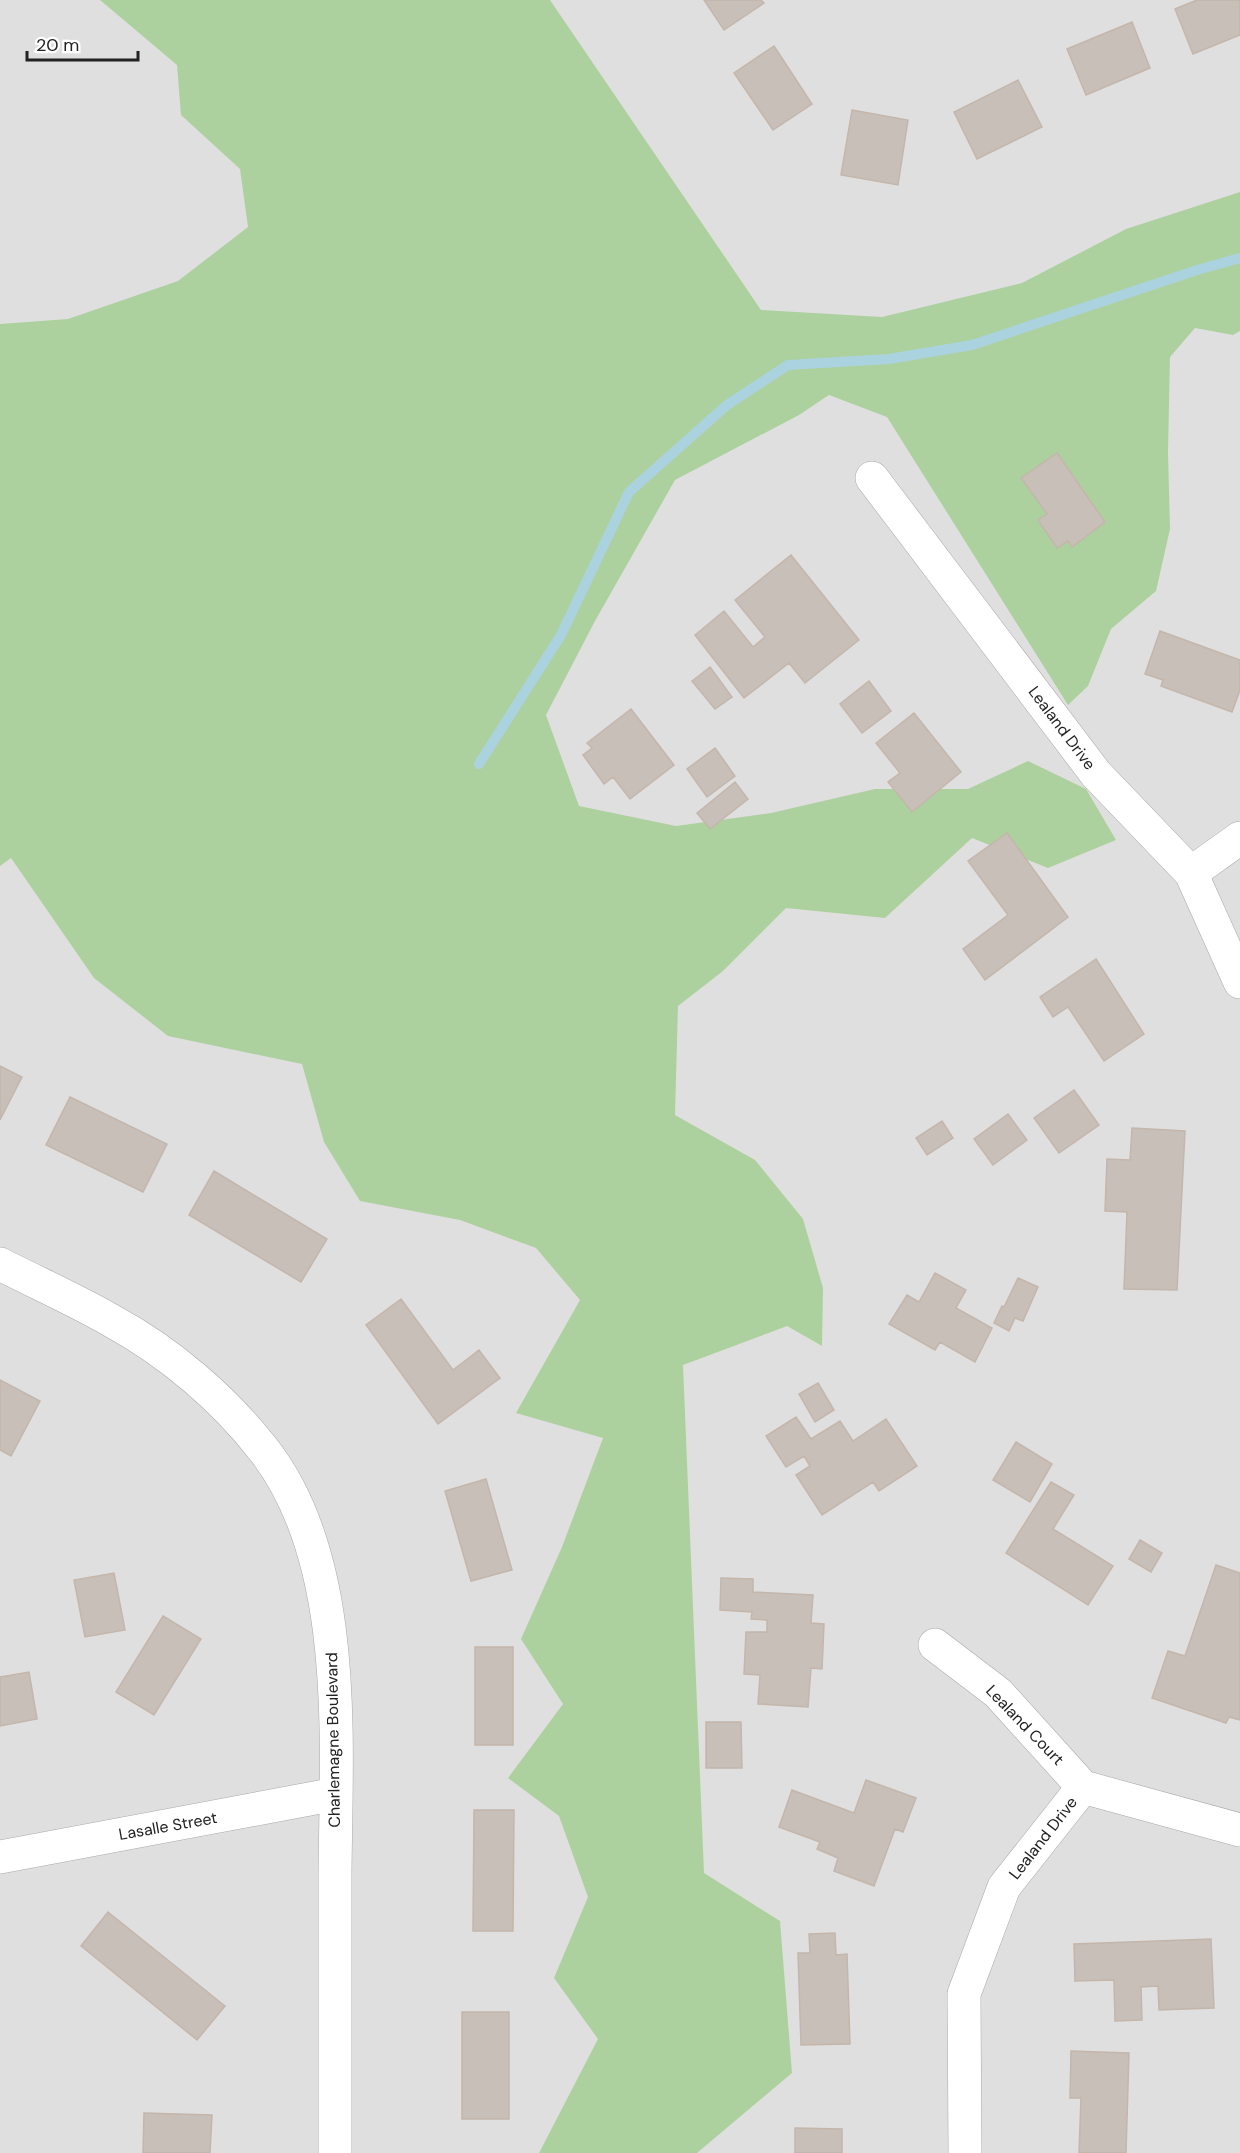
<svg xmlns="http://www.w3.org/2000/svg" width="1240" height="2153" viewBox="0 0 1240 2153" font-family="'DM Sans',sans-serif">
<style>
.residential{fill:#e0dfdf}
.forest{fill:#add19e}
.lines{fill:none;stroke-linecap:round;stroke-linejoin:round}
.stream{stroke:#aad3df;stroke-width:10}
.building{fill:#c7bfb8;stroke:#c4b6ab;stroke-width:1.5}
.minor-casing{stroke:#a9a9a9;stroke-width:34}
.minor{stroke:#fff;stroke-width:33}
.labels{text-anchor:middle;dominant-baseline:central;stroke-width:6;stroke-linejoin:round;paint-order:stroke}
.street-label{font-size:16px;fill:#222;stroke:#fff}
</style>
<rect width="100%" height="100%" fill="#f2efe9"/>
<path class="residential" d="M0 0H1240V2153H0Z"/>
<path class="forest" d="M100 0H550L761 310 882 317 1022 283 1126 229 1240 192V331L1233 335 1195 328 1170 357 1168 452 1170 529 1156 591 1111 629 1088 686 1068 705 887 417 829 395 799 415 675 480 595 621 546 715 579 806 676 826 771 813 875 789H968L1028 761 1086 789 1116 840 1048 868 972 838 885 918 786 908 723 971 678 1006 675 1115 755 1160 803 1219 823 1288 822 1346 787 1326 683 1365 704 1873 780 1921 792 2073 697 2153H539L598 2039 554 1978 588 1897 559 1816 508 1778 563 1704 521 1639 562 1547 603 1438 516 1413 580 1300 536 1248 460 1220 360 1201 324 1142 302 1064 168 1036 94 978 11 858 0 866V324L68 319 178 281 248 227 240 169 181 115 177 65Z"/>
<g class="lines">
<path class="stream" d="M479 764 561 635 629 492 727 405 788 365 889 359 972 345 1197 270 1240 258"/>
</g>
<path class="building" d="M704 0H761L764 3 724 30Z
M1197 0H1240V35L1193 54 1175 9Z
M1132 22 1150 68 1086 95 1067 49Z
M774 46 812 104 773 130 734 73Z
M1018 80 1042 127 977 159 954 112Z
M852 110 908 120 898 185 841 175Z
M1057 453 1105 522 1072 547 1068 541 1057 548 1038 520 1047 514 1021 478Z
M791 555 859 640 805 683 789 663 744 698 695 635 724 611 753 647 765 637 735 600Z
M1160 631 1240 660V690L1232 712 1161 686 1163 680 1145 674Z
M710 667 732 697 715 709 692 681Z
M869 681 891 711 862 733 840 704Z
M631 709 674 765 630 799 613 777 604 784 583 755 592 748 587 743Z
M914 713 961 772 912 812 888 782 900 773 876 743Z
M715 748 735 776 707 797 687 769Z
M735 782 748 799 710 829 697 813Z
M1007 833 1068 917 985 980 963 949 1008 915 968 861Z
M1096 959 1144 1034 1104 1061 1068 1007 1053 1017 1040 997Z
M0 1066 22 1077 0 1120Z
M1074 1090 1099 1125 1059 1153 1034 1118Z
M70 1097 167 1144 143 1192 46 1145Z
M1008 1114 1027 1140 993 1165 974 1139Z
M942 1121 953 1138 927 1155 916 1138Z
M1132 1128 1185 1131 1177 1290 1124 1289 1127 1212 1105 1211 1107 1159 1130 1160Z
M214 1171 327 1239 301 1282 189 1215Z
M935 1273 966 1290 956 1308 992 1328 975 1362 940 1342 935 1350 889 1324 907 1295 919 1302Z
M1018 1278 1038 1287 1023 1321 1015 1318 1009 1331 994 1323 1002 1306 1004 1307Z
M401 1299 453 1370 479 1350 500 1378 438 1424 366 1325Z
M0 1380 40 1401 11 1456 0 1450Z
M818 1383 834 1410 815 1422 799 1394Z
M796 1417 811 1439 840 1421 853 1441 886 1419 917 1466 879 1491 873 1482 822 1515 796 1475 810 1466 804 1456 786 1467 766 1436Z
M1016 1442 1052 1464 1030 1502 993 1480Z
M486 1479 512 1570 471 1581 445 1491Z
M1051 1482 1074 1495 1053 1529 1113 1566 1088 1605 1006 1553Z
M1140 1540 1162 1553 1151 1572 1129 1559Z
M1216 1565 1240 1573V1720L1229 1717 1226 1723 1152 1698 1168 1651 1185 1656Z
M114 1573 125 1630 85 1637 74 1580Z
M721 1578 753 1579V1592L813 1595 811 1623 824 1624 822 1669 811 1668 808 1707 758 1704 760 1675 744 1674 746 1632H767V1620L751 1619 752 1612 720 1610Z
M163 1616 201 1639 154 1715 116 1692Z
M475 1647H513V1745H475Z
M29 1672 37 1719 0 1726V1677Z
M706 1722H741L742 1768H706Z
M866 1780 916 1798 903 1832 895 1829 874 1886 834 1871 838 1858 817 1849 820 1842 779 1827 792 1790 854 1813Z
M474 1810H514L513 1931H473Z
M108 1912 225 2006 197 2040 81 1946Z
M835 1933 836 1955 847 1954 850 2044 801 2045 798 1953H810L809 1934Z
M1211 1939 1214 2008 1159 2010 1158 1986 1141 1987 1142 2020 1115 2021 1114 1980 1075 1981 1074 1944Z
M462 2012H509V2119H462Z
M1071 2051 1129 2053 1126 2153H1079L1081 2098H1070Z
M144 2113 212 2115 210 2153H143Z
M795 2128 842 2129V2153H795Z"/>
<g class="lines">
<defs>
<path id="minor" d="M872 478 1096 774 1191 873 1240 982
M1191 873 1240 838
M0 1264C37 1283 76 1300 112 1321 169 1352 223 1398 263 1449 350 1559 336 1742 335 1875 335 1968 335 2060 335 2153
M935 1645 998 1693 1083 1787
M1083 1787 1240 1830
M0 1857 336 1794
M965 2153 964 1994 1004 1887 1083 1787"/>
</defs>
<use href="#minor" class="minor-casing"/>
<use href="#minor" class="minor"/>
</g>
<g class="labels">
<g class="street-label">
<text transform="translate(1062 728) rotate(53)">Lealand Drive</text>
<text transform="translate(1025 1725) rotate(46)">Lealand Court</text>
<text transform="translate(333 1740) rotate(-91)">Charlemagne Boulevard</text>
<text transform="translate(168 1826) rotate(-10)">Lasalle Street</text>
<text transform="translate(1043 1838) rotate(-52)">Lealand Drive</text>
</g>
</g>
<path d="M27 51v9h111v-9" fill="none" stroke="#222222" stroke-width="3"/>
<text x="36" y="51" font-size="18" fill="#222222" stroke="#ffffff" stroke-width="4.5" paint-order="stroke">20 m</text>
</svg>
